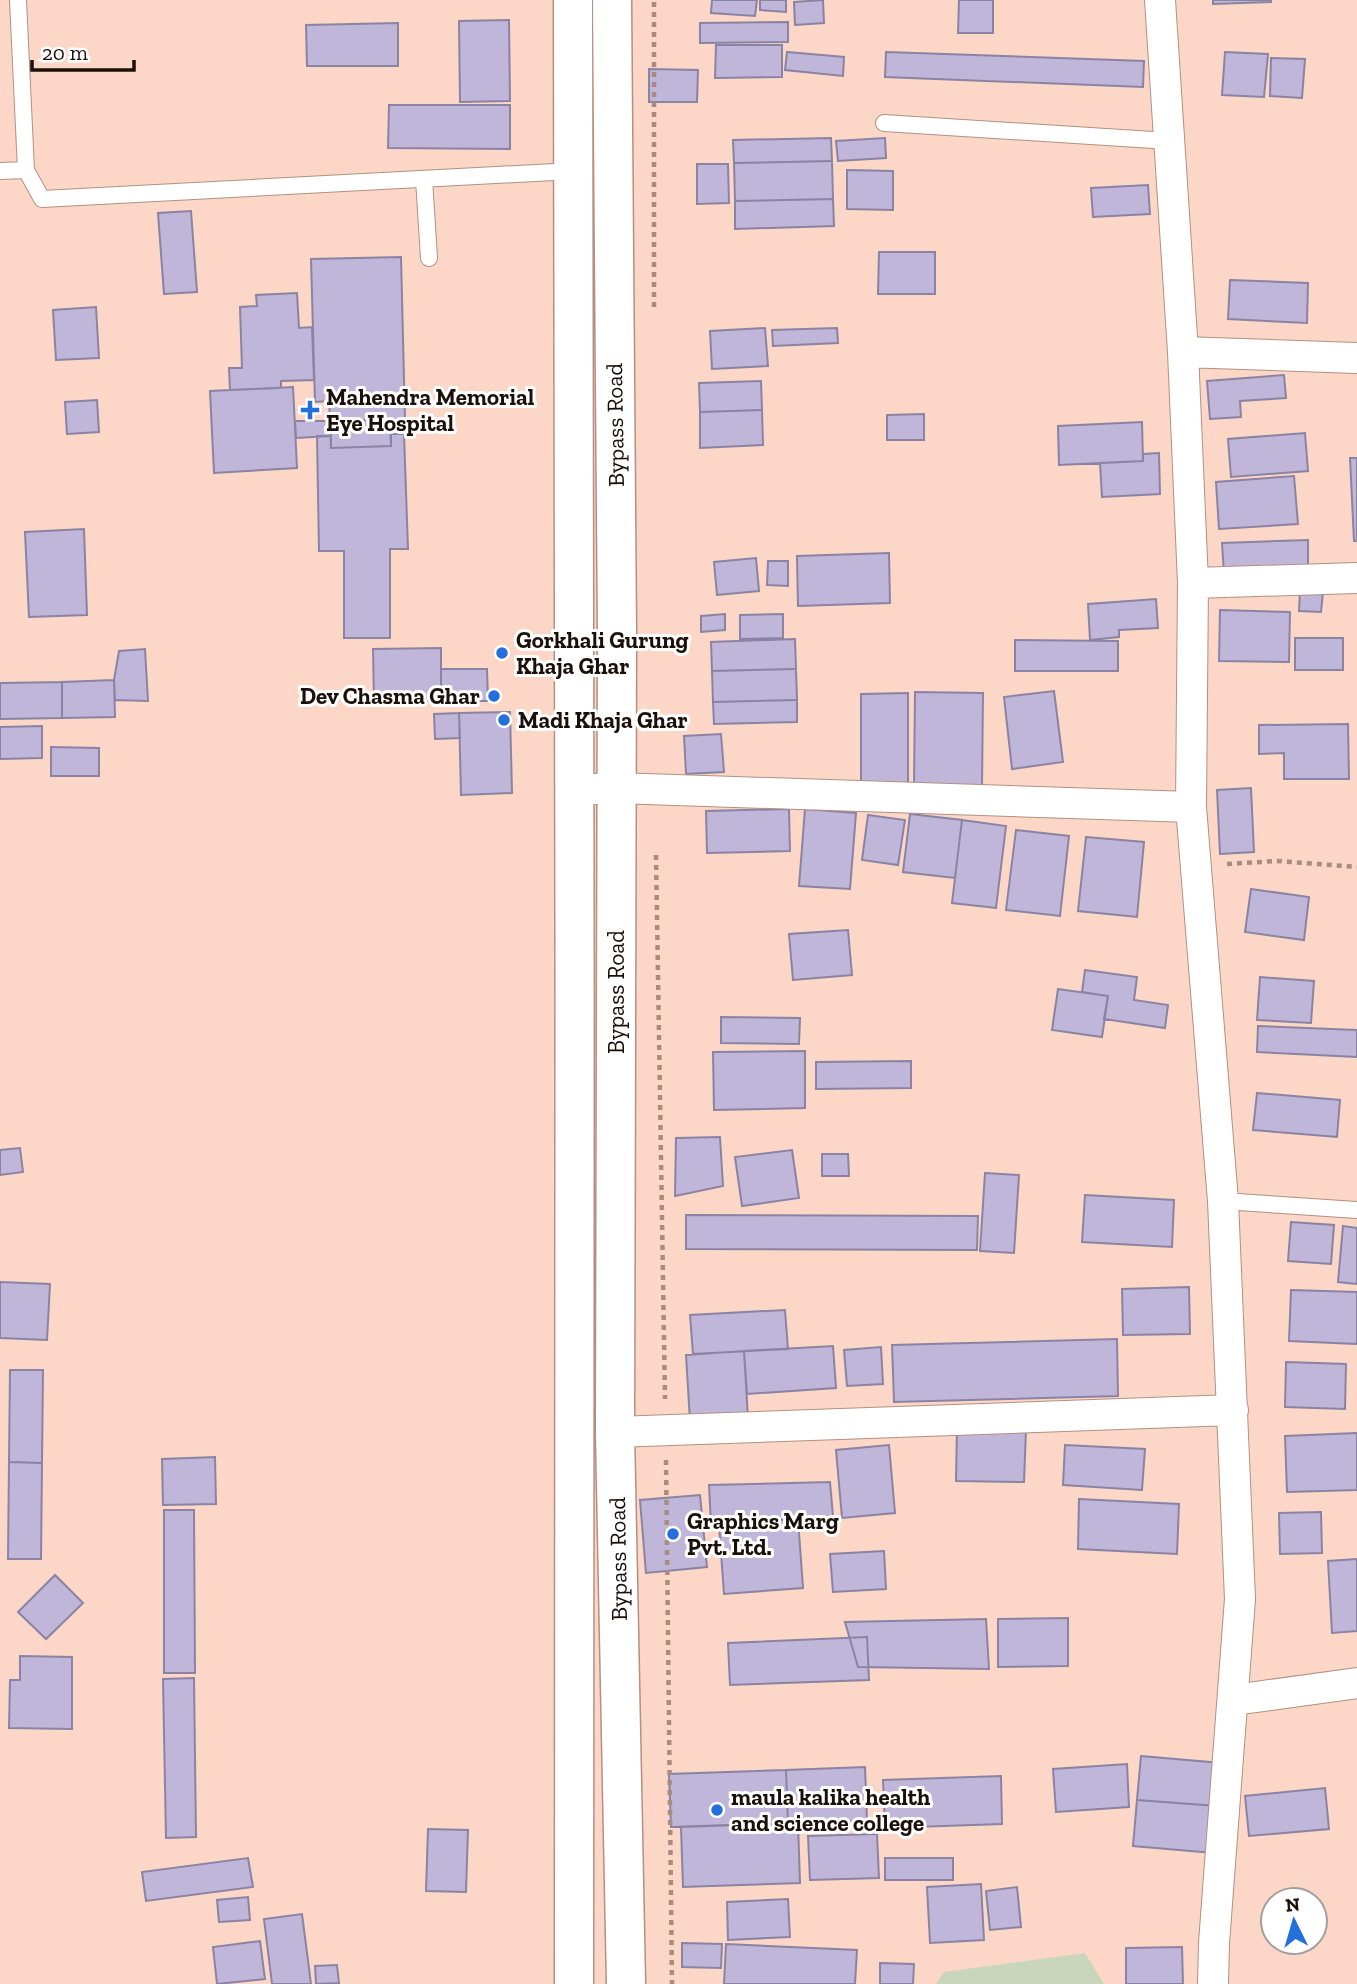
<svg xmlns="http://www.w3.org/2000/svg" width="1357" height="1984" viewBox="0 0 1357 1984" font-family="'Zilla Slab',serif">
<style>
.green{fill:#c9d6bc}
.building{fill:#bfb6da;stroke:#8b83a2;stroke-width:2}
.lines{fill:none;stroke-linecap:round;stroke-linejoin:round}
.lane-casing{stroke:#b39082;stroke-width:18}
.street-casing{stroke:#b39082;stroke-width:32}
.highway-casing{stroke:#b39082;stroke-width:41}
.path{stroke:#a88c80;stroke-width:4.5;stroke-dasharray:5 5;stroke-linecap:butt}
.lane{stroke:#fff;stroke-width:16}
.street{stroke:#fff;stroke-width:30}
.highway{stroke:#fff;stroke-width:38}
.poi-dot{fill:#246fdb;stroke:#fff;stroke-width:2.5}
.labels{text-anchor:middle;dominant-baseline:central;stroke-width:6;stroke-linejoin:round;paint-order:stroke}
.poi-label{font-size:23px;font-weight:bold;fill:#1b0f09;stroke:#fff;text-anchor:start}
.street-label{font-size:23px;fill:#1b0f09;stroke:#fff}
</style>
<rect width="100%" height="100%" fill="#fcd6c7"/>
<path class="green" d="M1085 1953 1104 1984H936L944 1972Z"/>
<path class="building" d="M712 0H757L755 16 711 13Z
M760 0H786V12L760 10Z
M823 0 824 23 795 25 794 2Z
M959 0H993V33H958Z
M1213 0H1271V2L1213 4Z
M509 20 510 101 460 102 459 21Z
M788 22V42L700 43V23Z
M398 23V66H307L306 25Z
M716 45H782V77L715 78Z
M787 52 844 57 843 76 785 70Z
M886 52 1144 61 1143 87 885 77Z
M1225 52 1268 54 1264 97 1222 95Z
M1271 58 1305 59 1302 98 1270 96Z
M649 69 698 70 697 102H649Z
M389 105H510V149L388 148Z
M831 138 832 161 734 163 733 140Z
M885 138 886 158 838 161 836 141Z
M832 161 833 199 735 201 734 163Z
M697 164H728L729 203 697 204Z
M847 170 893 171V210L847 209Z
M1148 185 1150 214 1093 217 1091 188Z
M833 199 834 226 735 229V201Z
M191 211 197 292 164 294 158 213Z
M879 252H935V294H878Z
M401 257 405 419 330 421 329 401 315 402 311 259Z
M1230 280 1308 283 1307 323 1228 319Z
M297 293 299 328 312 327 314 380 281 381V388L230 390 229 368H242L240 307 257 306 256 295Z
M96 307 99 358 56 360 53 310Z
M765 328 768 366 712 369 710 331Z
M837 328 838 343 773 346 772 330Z
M1284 375 1286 398 1240 401 1241 417 1210 419 1207 381Z
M761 381 762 410 700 412 699 383Z
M293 387 297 468 214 473 210 391Z
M97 400 99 432 67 434 65 402Z
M762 410 763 445 700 448V412Z
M924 414V440H887V415Z
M390 419 391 446 331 448 330 421Z
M295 421H330L331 436 296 438Z
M1142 422 1143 461 1059 465 1058 426Z
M1305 433 1308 471 1231 477 1228 439Z
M391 434H404L408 549H390V638H344V551H319L317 436H331V448L391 446Z
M1159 453 1160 494 1102 497 1100 463 1143 461V454Z
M1350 458H1357V541H1354Z
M1294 476 1298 524 1219 529 1216 482Z
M84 529 87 615 29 617 25 532Z
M1308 540V574H1224L1222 543Z
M889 553 890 603 798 606 797 556Z
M756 558 759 591 717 595 714 562Z
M768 561H788V586L767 585Z
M1300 590 1323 592 1321 612 1299 611Z
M1156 599 1158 628 1119 630V637L1090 640 1088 604Z
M1220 610 1290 612 1289 662 1219 661Z
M725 614V630L701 632V616Z
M783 614V638L740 639V615Z
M1295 638H1343V670H1295Z
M795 639 796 669 712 671 711 642Z
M1015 640 1118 641V671H1015Z
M441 648V701L374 702 373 649Z
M145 649 148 701 115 700 114 680 119 651Z
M441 669H487L488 701H441Z
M796 669 797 700 713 702 712 671Z
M114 680 115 717 62 718V682Z
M62 682V718L0 719V683Z
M1054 691 1063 762 1012 769 1004 697Z
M915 692 983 693 982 786 914 787Z
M908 693V786H861V694Z
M797 700V722L714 724 713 702Z
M510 712 512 793 461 795 459 713Z
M459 713 460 738 435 739 434 714Z
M1348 724 1349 779H1284V753L1259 754V725Z
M42 726V758L0 759V727Z
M721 734 724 772 686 774 684 736Z
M51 747 99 748V776H51Z
M1251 788 1254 852 1220 854 1217 790Z
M789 809 790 851 707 853 706 811Z
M805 809 856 813 850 889 799 886Z
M910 814 962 820 955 878 903 872Z
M868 815 905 820 898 865 862 860Z
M962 820 1006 826 996 908 952 903Z
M1016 830 1069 836 1060 916 1006 910Z
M1086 837 1144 842 1137 917 1078 911Z
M1251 889 1309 897 1304 940 1245 932Z
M848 930 852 975 793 980 789 934Z
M1085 970 1137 977 1134 1000 1168 1005 1165 1028 1104 1019 1108 996 1082 992Z
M1260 977 1314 981 1311 1023 1257 1020Z
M1058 989 1108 996 1102 1037 1052 1030Z
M721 1017 800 1018 799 1044 721 1043Z
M1258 1026 1357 1030V1057L1257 1052Z
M805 1051V1108L714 1110 713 1052Z
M911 1061V1088L816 1089V1062Z
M1257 1093 1340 1100 1337 1137 1253 1130Z
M720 1137 723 1186 675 1196 676 1138Z
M20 1148 23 1172 0 1175V1150Z
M792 1150 799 1198 742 1206 735 1157Z
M822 1154H848L849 1176H822Z
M985 1173 1019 1175 1014 1253 980 1251Z
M1085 1195 1174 1200 1172 1247 1082 1242Z
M686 1215 978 1216 977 1250 686 1249Z
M1291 1222 1334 1225 1331 1264 1288 1261Z
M1343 1226 1357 1228V1284L1338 1282Z
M0 1282 50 1284 47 1340 0 1338Z
M1189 1287 1190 1334 1123 1335 1122 1289Z
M1291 1290 1357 1292V1344L1289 1341Z
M785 1310 788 1349 693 1354 690 1315Z
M1117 1339 1118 1396 894 1402 892 1345Z
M833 1346 836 1388 747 1394 744 1351Z
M881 1347 883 1384 847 1386 844 1350Z
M744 1351 748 1418 690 1421 686 1355Z
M1286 1362 1346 1364 1345 1409 1285 1407Z
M10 1370H43L42 1463 9 1462Z
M957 1427 1026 1429 1024 1482 956 1481Z
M1357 1433V1490L1287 1492 1285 1436Z
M889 1445 895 1513 842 1518 836 1450Z
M1065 1445 1145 1449 1142 1490 1063 1485Z
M215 1457 216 1504 163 1505 162 1459Z
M9 1462 42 1463 41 1559H8Z
M830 1482 833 1516 711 1525 709 1485Z
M700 1495 707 1567 646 1573 640 1500Z
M1079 1499 1179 1504 1177 1554 1078 1549Z
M164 1510H194L195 1673H164Z
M1321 1512 1322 1553 1280 1554 1279 1513Z
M798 1519 803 1588 724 1594 719 1525Z
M884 1551 886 1589 833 1592 830 1554Z
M1357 1559V1631L1332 1633 1328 1561Z
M55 1575 83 1603 46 1639 18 1612Z
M1068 1618V1666L998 1667V1619Z
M986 1619 989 1669 858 1667 845 1622Z
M867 1637 869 1680 730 1685 728 1643Z
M20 1656 72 1657V1729L9 1728 10 1680H20Z
M194 1678 196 1837 166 1838 163 1679Z
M1141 1756 1221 1763 1217 1806 1137 1800Z
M1127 1764 1129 1807 1056 1812 1053 1769Z
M865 1767 867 1821 788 1823 786 1770Z
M786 1770 788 1823 671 1827 669 1774Z
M1001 1776 1002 1824 885 1828 883 1780Z
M1325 1788 1329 1829 1249 1836 1245 1796Z
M1137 1800 1217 1806 1213 1853 1133 1846Z
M798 1823 800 1883 683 1887 681 1827Z
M428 1829 468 1830 466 1892 426 1891Z
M877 1834 879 1878 810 1880 808 1836Z
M248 1858 253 1887 146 1901 142 1872Z
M885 1858H953V1880H885Z
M981 1884 984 1940 930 1943 927 1887Z
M1017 1887 1021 1927 990 1930 986 1891Z
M248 1897 250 1920 219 1922 217 1900Z
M788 1899 790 1937 728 1940 727 1902Z
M302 1914 311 1984H272L264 1919Z
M260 1941 265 1979 217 1984 213 1947Z
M682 1943 722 1944 721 1968 682 1967Z
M726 1944 857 1950 855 1984H724Z
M1182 1947 1183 1984H1126V1948Z
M880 1963 914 1964 913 1984H880Z
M337 1965 339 1983 316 1984 315 1966Z"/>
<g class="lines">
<defs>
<path id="lane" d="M18 0 26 170 42 199 573 171
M884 123 1169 141
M0 171 26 170
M424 179 429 258
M1223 1201 1357 1210"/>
<path id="street" d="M1160 0 1183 352 1193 583 1191 807 1223 1201 1240 1599 1214 1943 1213 1984
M1183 352 1357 358
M1193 583 1357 578
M574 790 616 788 1191 807
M615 1432 1233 1410
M1234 1700 1357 1683"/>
<path id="highway" d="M573 0C578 661 572 1323 574 1984
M612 0 617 633 615 1432 626 1984"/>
</defs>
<use href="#lane" class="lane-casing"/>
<use href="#street" class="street-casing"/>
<use href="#highway" class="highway-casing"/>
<path class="path" d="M654 307V0
M656 855 665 1399
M1227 864 1277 861 1357 867
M666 1460 672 1984"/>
<use href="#lane" class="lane"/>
<use href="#street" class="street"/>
<use href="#highway" class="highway"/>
</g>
<g class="poi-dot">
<path d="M306.5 399.5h7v7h7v7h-7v7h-7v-7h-7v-7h7z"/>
<circle cx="502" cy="653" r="7"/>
<circle cx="494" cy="696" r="7"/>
<circle cx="504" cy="720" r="7"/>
<circle cx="673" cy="1534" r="7"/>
<circle cx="717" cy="1810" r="7"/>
</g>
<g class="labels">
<g class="poi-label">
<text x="326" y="397">Mahendra Memorial<tspan x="326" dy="26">Eye Hospital</tspan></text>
<text x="516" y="640">Gorkhali Gurung<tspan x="516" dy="26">Khaja Ghar</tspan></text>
<text x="480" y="696" text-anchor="end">Dev Chasma Ghar</text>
<text x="518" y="720">Madi Khaja Ghar</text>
<text x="687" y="1521">Graphics Marg<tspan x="687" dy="26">Pvt. Ltd.</tspan></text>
<text x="731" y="1797">maula kalika health<tspan x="731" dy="26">and science college</tspan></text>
</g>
<g class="street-label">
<text transform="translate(615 425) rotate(-91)">Bypass Road</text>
<text transform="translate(616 992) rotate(-90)">Bypass Road</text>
<text transform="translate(618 1559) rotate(-91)">Bypass Road</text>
</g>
</g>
<g transform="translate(1294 1921) rotate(355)"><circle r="33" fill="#ffffff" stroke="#a49f9d" stroke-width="2"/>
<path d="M0-5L12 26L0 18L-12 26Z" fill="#246fdb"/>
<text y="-10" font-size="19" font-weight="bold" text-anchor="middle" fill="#1b0f09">N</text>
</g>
<path d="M32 60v10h102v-10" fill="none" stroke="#1b0f09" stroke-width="3.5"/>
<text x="42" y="60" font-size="21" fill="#1b0f09" stroke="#ffffff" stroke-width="5" paint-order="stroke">20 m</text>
</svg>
